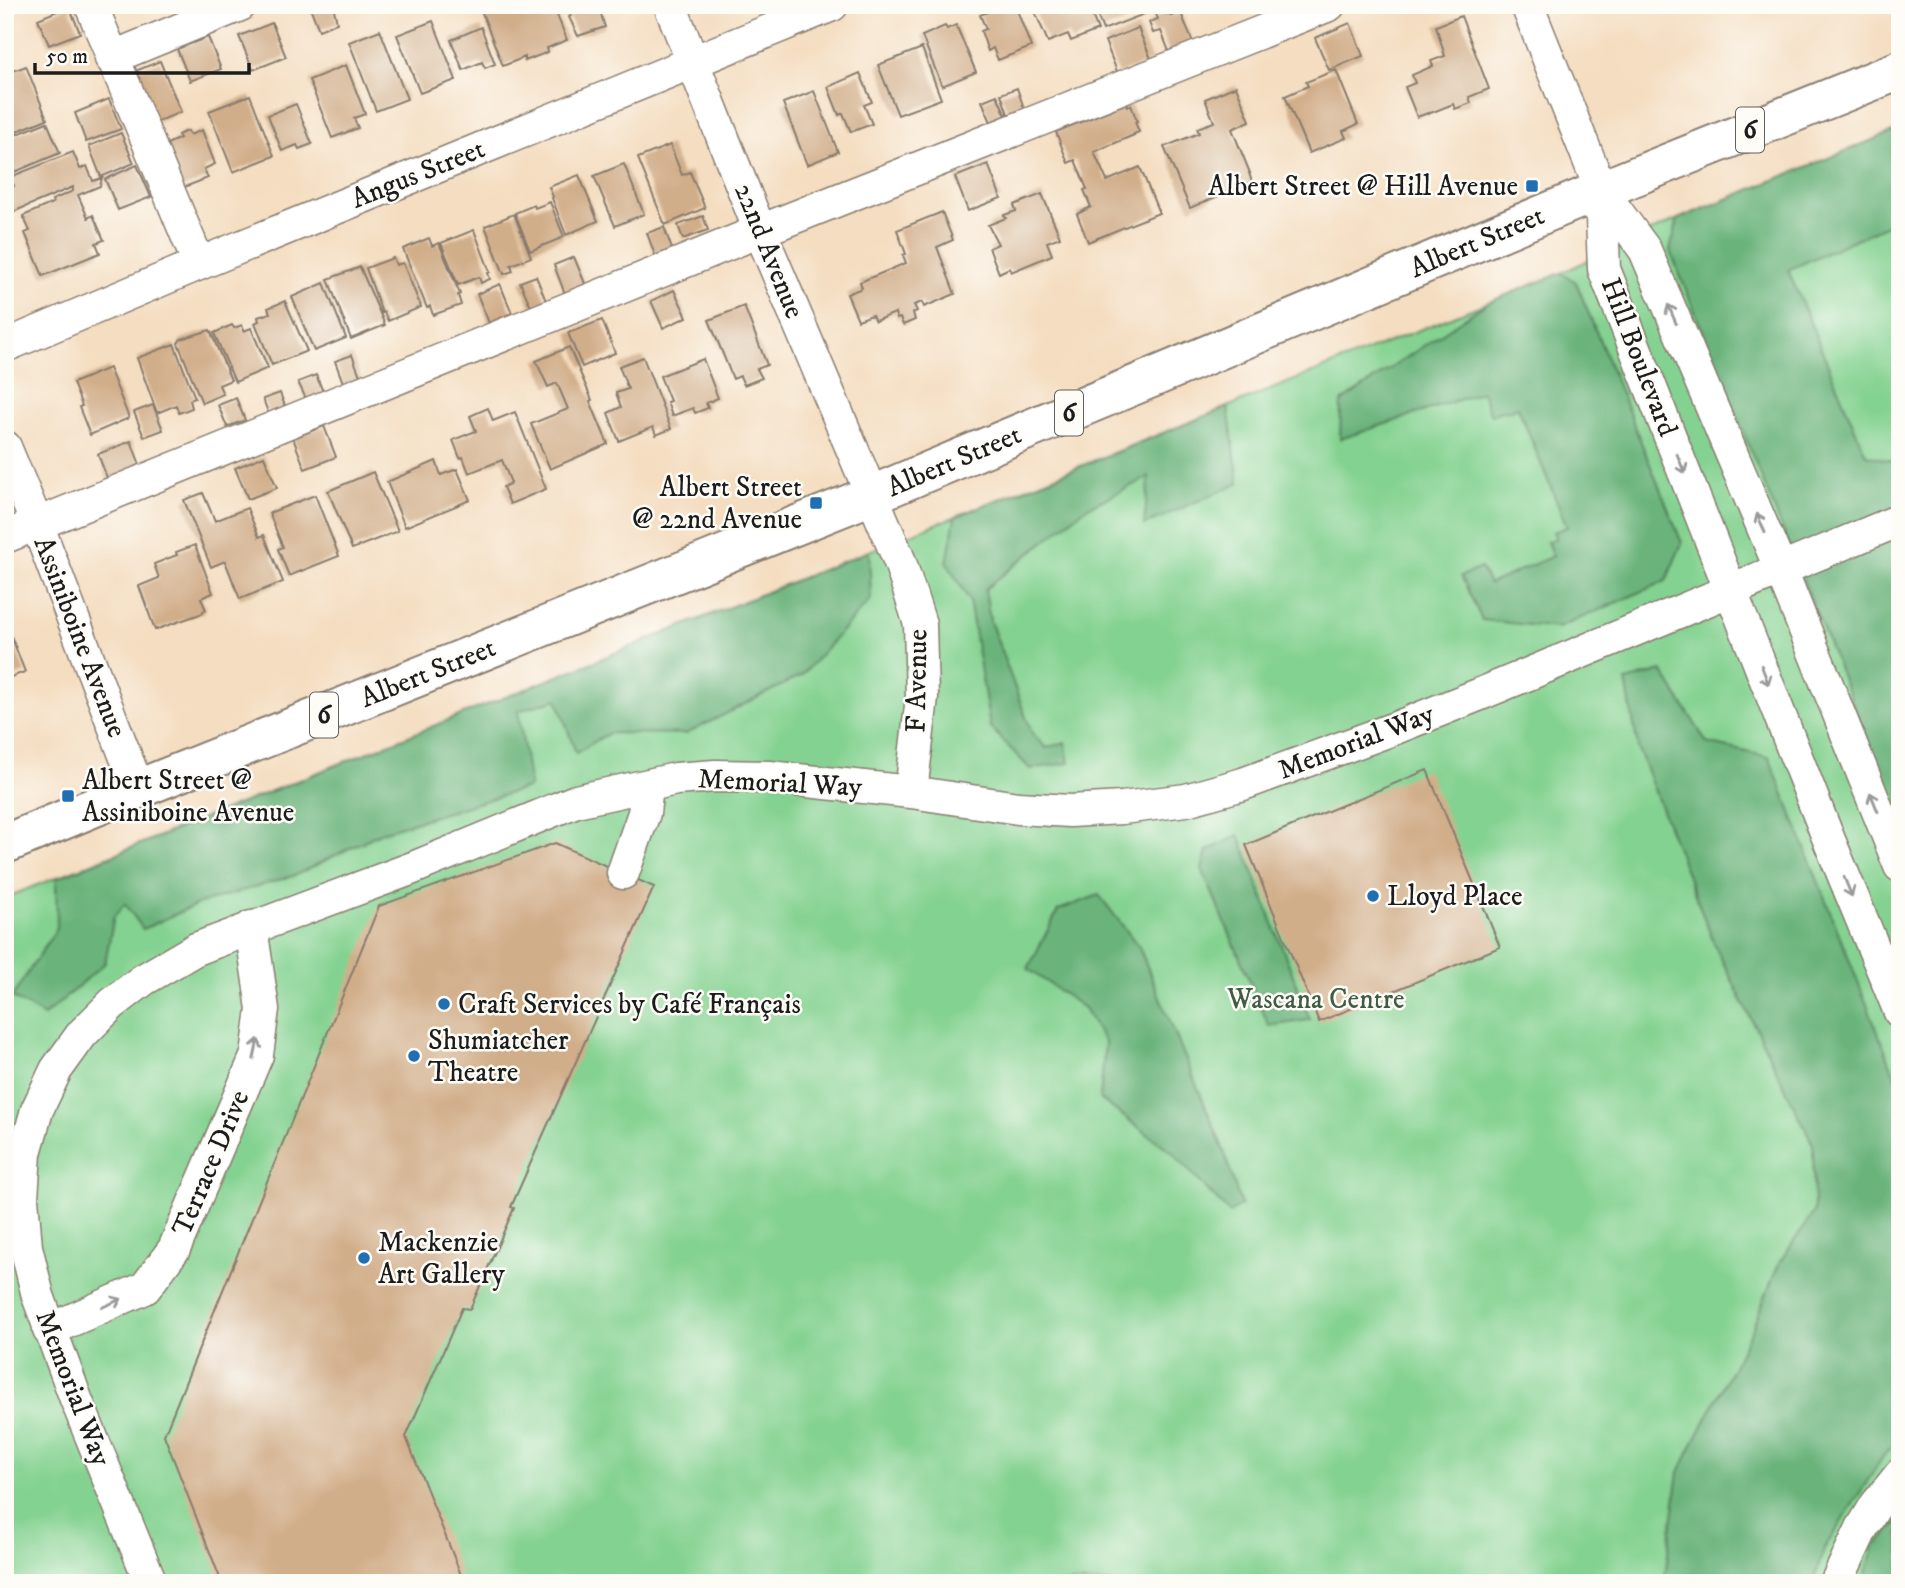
<svg xmlns="http://www.w3.org/2000/svg" width="1905" height="1588" viewBox="0 0 1905 1588" font-family="'IM FELL DW Pica',serif">
<style>
.green{fill:#84d291;stroke:#507756;stroke-width:2}
.forest{fill:#6bb47b;stroke:#44684c;stroke-width:2}
.building{fill:#d1ae8a}
.lines{fill:none;stroke-linecap:round;stroke-linejoin:round}
.minor-casing{stroke:#887c6e;stroke-width:35}
.major-casing{stroke:#887c6e;stroke-width:42}
.minor{stroke:#fff;stroke-width:32}
.major{stroke:#fff;stroke-width:38}
.oneway{stroke:#999}
.poi-dot{fill:#1f6fb2;stroke:#fdfcf7;stroke-width:2.5}
.labels{text-anchor:middle;dominant-baseline:central;stroke-width:5;stroke-linejoin:round;paint-order:stroke}
.shield{fill:#fdfcf7;stroke:#605f5e;stroke-width:2}
.shield-label{font-size:26px;font-weight:bold;fill:#1c1c1c}
.street-label{font-size:28px;fill:#1c1c1c;stroke:#fdfcf7}
.poi-label{font-size:28px;fill:#1c1c1c;stroke:#fdfcf7;text-anchor:start}
.park-label{font-size:28px;fill:#405c45;stroke:#fdfcf7}
</style>
<rect width="100%" height="100%" fill="#fdfcf7"/>
<filter id="ink" filterUnits="userSpaceOnUse"><feTurbulence type="fractalNoise" baseFrequency=".0143" numOctaves="2"/><feDisplacementMap in="SourceGraphic" scale="14" xChannelSelector="R" yChannelSelector="G"/><feConvolveMatrix kernelMatrix="1 2 1 2 8 2 1 2 1" color-interpolation-filters="sRGB"/></filter>
<filter id="wash" filterUnits="userSpaceOnUse"><feTurbulence type="fractalNoise" baseFrequency=".00686" numOctaves="4" result="noise"/><feDisplacementMap in="SourceGraphic" scale="28" xChannelSelector="R" yChannelSelector="G"/><feGaussianBlur stdDeviation="1.57" result="paint"/><feColorMatrix in="noise" values="0 0 0 0 0 0 0 0 0 0 0 0 0 0 0 0 0 1.4 0 .05"/><feComposite in="paint" operator="in"/></filter>
<g filter="url(#wash)">
<rect width="100%" height="100%" fill="#f4ddc0"/>
<path class="green" d="M1900 129V1583H5V898L1561 273 1678 219Z"/>
<path class="forest" d="M1900 129V219L1788 270 1866 455 1900 463V821L1670 250 1678 219Z
M1561 273 1576 282 1682 543 1666 581 1558 628 1482 620 1461 576 1481 568 1489 584 1553 556 1547 542 1556 538 1553 532 1567 527 1518 407 1505 412 1504 410 1491 415 1482 392 1340 439 1341 402 1487 303Z
M1228 407 1239 483 1144 525 1149 477 1086 508 985 589 990 621 1032 733 1046 748 1065 742 1069 763 1030 769 990 727 969 600 947 563 955 517Z
M869 551 871 599 802 675 686 734 609 733 576 753 557 699 518 711 530 787 382 832 296 875 198 904 143 929 125 904 114 916 105 963 44 1016 12 997 57 928 56 878Z
M1662 671 1707 743 1769 757 1900 1088V1441L1886 1452 1824 1549 1813 1583H1664L1679 1472 1752 1329 1779 1263 1814 1212 1813 1144 1715 946 1638 748 1626 681Z
M1239 835 1310 1020 1269 1026 1202 869 1207 851Z
M1099 895 1139 947 1224 1151 1241 1205 1229 1213 1172 1152 1100 1099 1105 1042 1084 1008 1028 969 1058 910Z
M1900 1520V1583H1863L1874 1547Z"/>
<g id="blocks">
<path class="building" d="M314 5H333L337 23 319 30 310 7Z
M479 5H508V7L514 5H553L567 40 547 48 548 52 525 61V57L503 66Z
M567 5H598L605 27 578 36 569 17 571 16Z
M1005 5H1015L1031 47 998 60 993 48 988 51 981 31 986 29 980 15Z
M1032 5H1088L1098 30 1071 41 1068 34 1048 42Z
M1093 5H1149L1152 11 1103 30Z
M69 6 80 33 49 45 38 19Z
M1166 10 1167 14 1170 13 1171 16 1181 13 1194 45 1170 54 1161 31 1153 33 1149 22 1158 19 1156 14Z
M1461 16 1489 89 1469 97 1471 103 1455 109 1453 104 1428 114V113L1417 117 1405 87 1415 83 1412 75 1433 66 1431 61 1445 56 1436 26Z
M433 21 456 80 420 93 397 35Z
M272 23 286 57 253 70 239 36Z
M1350 23 1363 56 1329 70 1315 38Z
M956 25 976 72 942 86 922 36 945 26 947 29Z
M481 27 495 64 485 68 482 62 463 70 451 40Z
M1138 28 1152 61 1118 74 1105 41Z
M380 30 407 99 376 111 349 42Z
M208 37 221 69 190 81 177 49Z
M922 48 941 99 898 115 878 65Z
M160 61 181 112 154 123 133 72Z
M346 65 365 114 354 118 358 128 332 138 309 80Z
M26 66 47 119 5 136V74Z
M1336 70 1358 124 1343 131 1346 138 1309 153 1285 96 1308 86 1306 82Z
M860 73 872 102 864 105 872 124 851 132 843 113 839 115 828 87Z
M1236 86 1250 121 1232 129 1250 173H1249L1252 182 1190 208 1164 147 1199 133 1197 128 1214 122 1205 99Z
M1017 88 1026 114 1010 120 1001 94Z
M814 91 838 152 807 165 783 103Z
M250 95 274 156 233 172 209 111Z
M997 95 1008 120 993 127 982 101Z
M109 99 121 129 86 142 75 113Z
M1127 103 1128 106 1131 105 1137 121 1135 122 1139 132 1134 134V135L1094 152 1107 181 1140 167 1159 213 1088 242 1077 214 1091 207 1084 190 1087 189 1075 160 1068 163 1056 132Z
M296 104 312 144 299 149 297 145 282 151 268 115Z
M47 122 60 153 5 176V139Z
M202 130 215 164 204 169 208 178 182 188 165 145 180 138 178 135 186 131H188L190 135Z
M121 133 134 163 101 177 89 146Z
M670 145 682 175 690 172 705 208 665 225 638 158Z
M73 152 80 169 87 166 93 181 102 178 100 186 78 195 88 218 93 215 104 240 96 243 100 253 43 276 25 233 30 231 23 216 53 203 52 200 73 191V187L8 214 5 208V189L14 186 10 177Z
M624 164 644 214 615 226 594 176Z
M988 164 1001 198 968 211 955 177Z
M137 165 151 197 118 210 105 179Z
M579 175 598 221 566 235 552 198 553 197 549 187Z
M1042 194 1060 237 1047 242 1052 255 1011 272 1009 268 999 273 989 248 998 244 988 225 1006 218 1004 215 1016 211 1014 205Z
M550 202 564 237 530 251 515 213 534 205 535 208Z
M942 212 953 240 937 247 955 294 924 307 922 302 914 305 917 311 913 313 915 320 903 325 900 318 897 319 895 313 875 321 872 315 858 320 847 294 862 288 860 282 906 263 903 255 906 254 897 230Z
M514 214 531 257 511 265 513 271 504 274 485 226Z
M703 216 708 230 683 239 678 225Z
M664 227 673 252 656 258 647 233Z
M474 230 490 272 488 273 490 279 481 283 479 277 458 285 441 243Z
M429 238 432 246 439 243 460 294 458 295 461 305 433 315 430 306 427 308 403 249Z
M574 257 586 286 565 294 554 265Z
M393 258 396 265 403 263 421 307 388 321 384 312 382 313 366 268Z
M360 267 385 325 351 339 328 279Z
M536 276 546 301 531 307 520 282Z
M324 283 346 338 314 351 292 297Z
M500 284 512 313 489 323 477 294Z
M674 290 687 317 663 328 651 301Z
M285 301 307 351 272 365 255 323 259 321 258 317 270 313 268 308Z
M744 306 767 365 757 369 762 378 744 385 740 376 733 379 709 320Z
M602 320 615 353 582 367 568 333Z
M232 325 234 328 242 325 244 331 251 328 268 368 235 382 214 333Z
M210 330 231 380 219 385 223 394 202 403 178 343 181 339Z
M174 344 195 398 190 400 192 408 179 413 176 405 157 413 137 358Z
M569 347 592 400 590 401 608 444 550 469 531 424 568 409 557 383 548 387 536 361Z
M352 355 362 381 345 388 335 361Z
M643 357 671 429 656 435 653 427 619 441 608 413 621 407 616 393 628 389 619 366Z
M703 359 718 398 706 403 708 408 695 413 693 408 672 416 667 402 670 401 660 376Z
M109 368 129 418 90 435 79 407 82 406 73 383Z
M316 375 324 394 307 401 298 382Z
M280 393 288 414 271 420 263 399Z
M236 398 245 420 227 427 218 405Z
M153 405 163 430 144 437 134 412Z
M488 408 493 421 515 412 546 489 510 504 503 487 511 483 502 460 469 473 463 457 460 458 453 440 476 431 470 416Z
M324 426 336 457 305 469 293 438Z
M131 441 142 470 109 483 98 454Z
M264 456 277 488 248 499 235 468Z
M436 461 441 475 457 469 470 500 405 527 387 482Z
M373 472 398 531 352 549 328 491Z
M203 493 215 521 247 508 259 537 264 535 283 582 240 599 225 561 211 567 184 500Z
M315 495 339 556 289 576 278 549 283 547 269 513Z
M195 545 213 593 201 598 206 610 203 611V613L155 630 139 586 159 578 154 564 177 555 176 552Z
M5 620 25 672 5 679Z
M1427 770 1500 947 1319 1022 1246 845Z
M555 843 654 887 511 1207 514 1208 470 1309 462 1308 406 1437 461 1575 440 1583H222L164 1435 379 906Z"/>
</g>
</g>
<g filter="url(#ink)">
<use href="#blocks" fill-opacity="0" stroke="#887c6e" stroke-width="2"/>
<g class="lines">
<defs>
<path id="minor" d="M91 5 199 264
M670 5 760 231 900 562 920 624 922 697 911 792
M1527 5 1601 190 1645 250 1781 570 1900 866
M111 58 240 5
M1601 190 1604 269 1829 840 1900 1012
M5 346 199 264 832 5
M5 447 37 524 138 789
M5 537 760 231 1329 5
M623 873 644 813 647 786
M49 1330 145 1288 174 1249 257 1055 263 1009 251 927
M151 1583 76 1399 38 1296 26 1247 22 1198 25 1153 37 1110 56 1070 82 1034 112 1004 143 980 196 949 413 868 576 801 676 779 715 776 769 777 911 792 1018 808 1070 811 1122 808 1186 800 1243 784 1393 729 1478 695 1900 520
M1836 1583 1862 1528 1876 1505 1900 1475"/>
<path id="major" d="M5 844 138 789 872 495 1601 190 1900 70"/>
</defs>
<use href="#minor" class="minor-casing"/>
<use href="#major" class="major-casing"/>
<use href="#minor" class="minor"/>
<use href="#major" class="major"/>
</g>
<defs><path id="oneway-shaft" d="M-6 0H5M1.5-3L5.5 0L1.5 3" fill="none" stroke-width="1.6" stroke-linecap="round" stroke-linejoin="round" transform="scale(1.75)"/></defs>
<g class="oneway">
<use href="#oneway-shaft" transform="translate(1672 314) rotate(-113)"/>
<use href="#oneway-shaft" transform="translate(1681 464) rotate(68)"/>
<use href="#oneway-shaft" transform="translate(1761 523) rotate(-113)"/>
<use href="#oneway-shaft" transform="translate(1765 675) rotate(69)"/>
<use href="#oneway-shaft" transform="translate(1874 802) rotate(-112)"/>
<use href="#oneway-shaft" transform="translate(1848 887) rotate(68)"/>
<use href="#oneway-shaft" transform="translate(256 1049) rotate(-78)"/>
<use href="#oneway-shaft" transform="translate(112 1303) rotate(-24)"/>
</g>
</g>
<g class="poi-dot">
<rect x="1525" y="179" width="14" height="14" rx="3.5"/>
<rect x="809" y="496" width="14" height="14" rx="3.5"/>
<rect x="61" y="789" width="14" height="14" rx="3.5"/>
<circle cx="1373" cy="896" r="7"/>
<circle cx="444" cy="1004" r="7"/>
<circle cx="414" cy="1056" r="7"/>
<circle cx="364" cy="1258" r="7"/>
</g>
<g class="labels">
<g class="shield">
<rect x="1736" y="107.5" width="28" height="45" rx="5"/>
<rect x="1055" y="390.5" width="28" height="45" rx="5"/>
<rect x="310" y="692.5" width="28" height="45" rx="5"/>
</g>
<g class="shield-label">
<text x="1750" y="130">6</text>
<text x="1069" y="413">6</text>
<text x="324" y="715">6</text>
</g>
<g class="street-label">
<text transform="translate(418 174) rotate(-22)">Angus Street</text>
<text transform="translate(1477 242) rotate(-23)">Albert Street</text>
<text transform="translate(769 251) rotate(68)">22nd Avenue</text>
<text transform="translate(1639 357) rotate(69)">Hill Boulevard</text>
<text transform="translate(954 461) rotate(-23)">Albert Street</text>
<text transform="translate(80 637) rotate(69)">Assiniboine Avenue</text>
<text transform="translate(428 673) rotate(-22)">Albert Street</text>
<text transform="translate(917 681) rotate(-89)">F Avenue</text>
<text transform="translate(1356 742) rotate(-21)">Memorial Way</text>
<text transform="translate(780 783) rotate(3)">Memorial Way</text>
<text transform="translate(211 1163) rotate(-67)">Terrace Drive</text>
<text transform="translate(73 1388) rotate(69)">Memorial Way</text>
</g>
<g class="poi-label">
<text x="1518" y="186" text-anchor="end">Albert Street @ Hill Avenue</text>
<text x="802" y="487" text-anchor="end">Albert Street<tspan x="802" dy="32">@ 22nd Avenue</tspan></text>
<text x="82" y="780">Albert Street @<tspan x="82" dy="32">Assiniboine Avenue</tspan></text>
<text x="1387" y="896">Lloyd Place</text>
<text x="458" y="1004">Craft Services by Café Français</text>
<text x="428" y="1040">Shumiatcher<tspan x="428" dy="32">Theatre</tspan></text>
<text x="378" y="1242">Mackenzie<tspan x="378" dy="32">Art Gallery</tspan></text>
</g>
<g class="park-label">
<text x="1316" y="999">Wascana Centre</text>
</g>
</g>
<rect width="1905" height="1588" fill="none" stroke="#fdfcf7" stroke-width="28"/>
<path d="M35 63v10h214v-10" fill="none" stroke="#1c1c1c" stroke-width="3.5"/>
<text x="46" y="63" font-size="21" fill="#1c1c1c" stroke="#fdfcf7" stroke-width="5" paint-order="stroke">50 m</text>
</svg>
